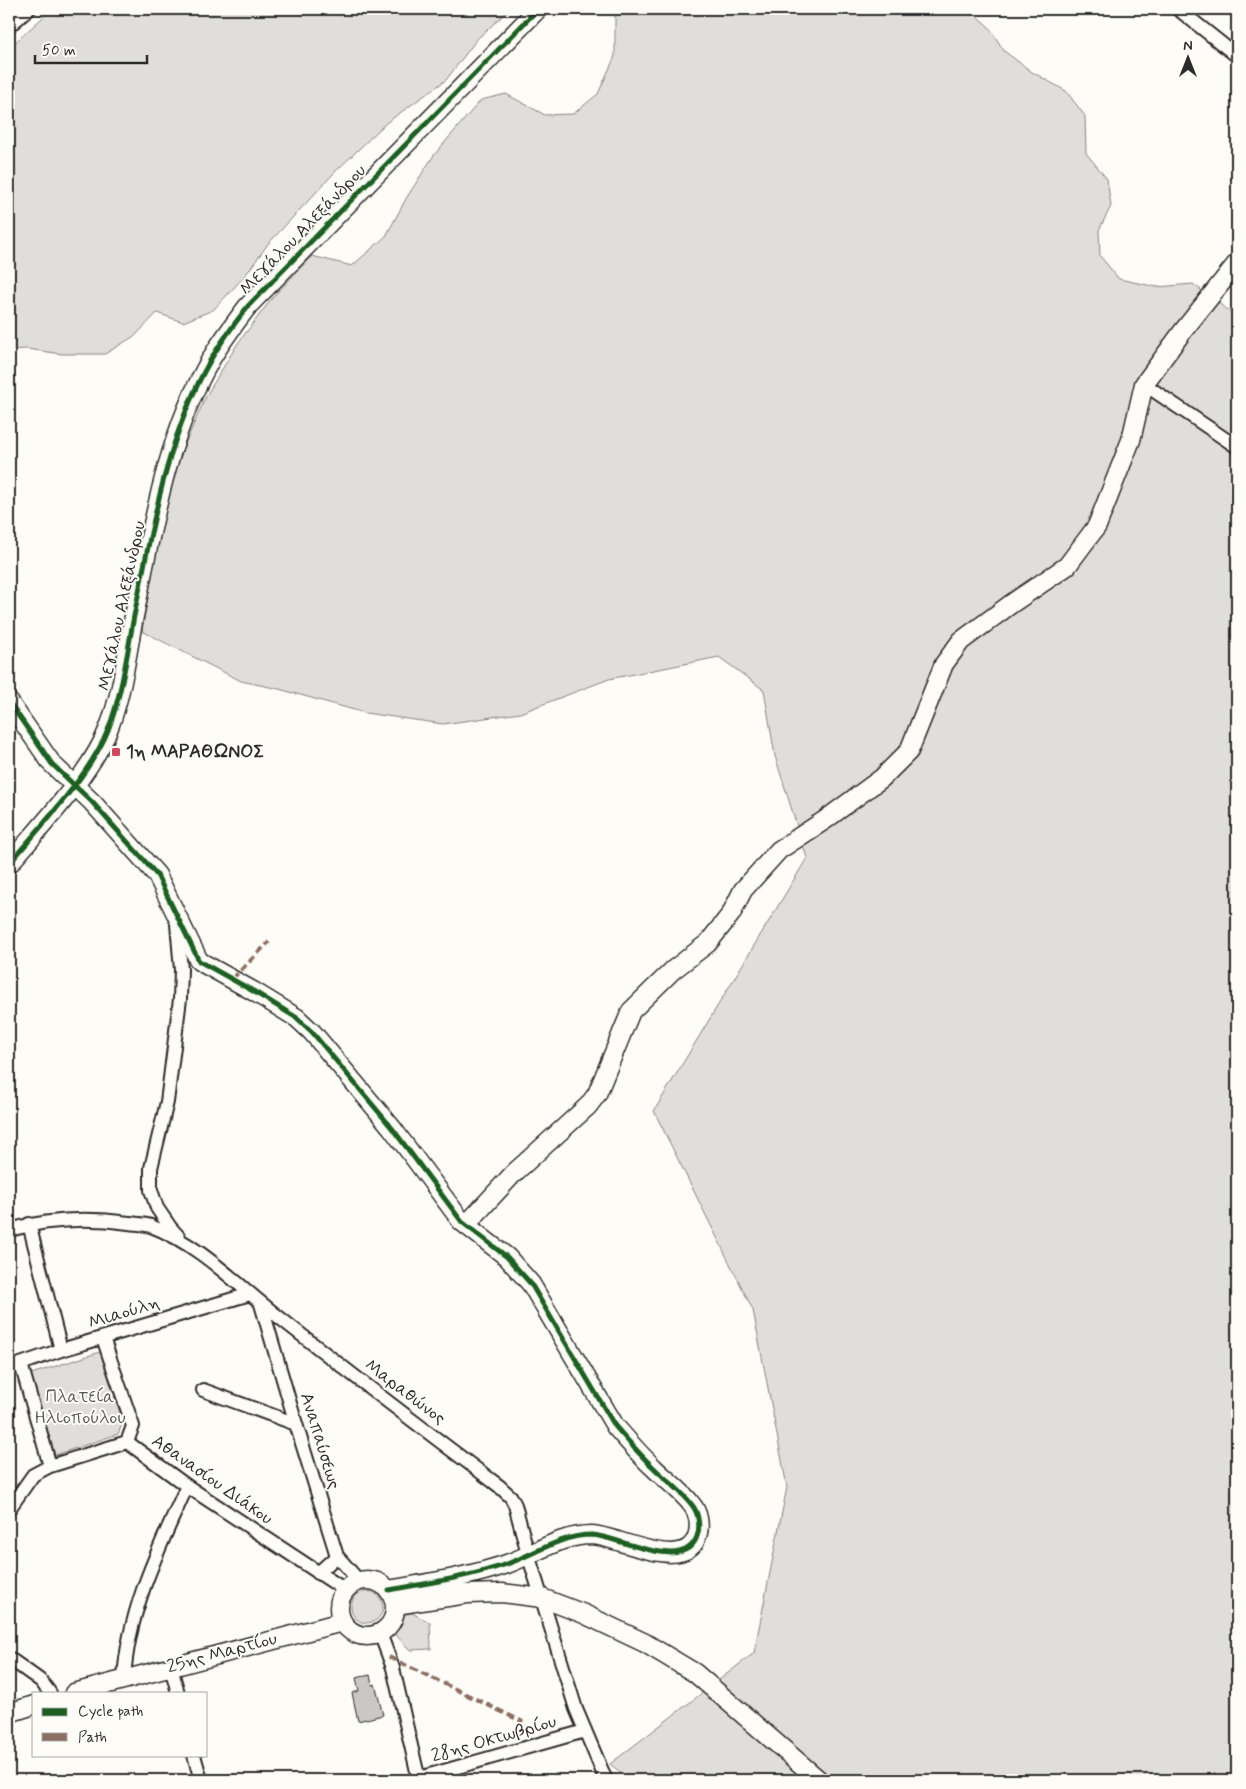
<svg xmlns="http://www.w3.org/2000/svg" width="1246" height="1789" viewBox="0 0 1246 1789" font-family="Mynerve,sans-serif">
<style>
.green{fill:#dfdeda;stroke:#858482}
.building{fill:#c9c8c4;stroke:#2b2b2b}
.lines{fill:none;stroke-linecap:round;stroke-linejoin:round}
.street-casing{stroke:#2b2b2b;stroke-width:16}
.secondary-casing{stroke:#2b2b2b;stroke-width:21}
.street{stroke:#fdfcf7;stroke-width:12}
.secondary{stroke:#fdfcf7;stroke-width:18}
.quiet{stroke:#8d6e63;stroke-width:4;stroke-dasharray:8 4;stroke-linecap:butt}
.cycleway-casing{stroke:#fdfcf7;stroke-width:8}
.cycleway{stroke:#1b5e20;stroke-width:5}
.poi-dot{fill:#d1495b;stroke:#fdfcf7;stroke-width:2}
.labels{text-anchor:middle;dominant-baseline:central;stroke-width:4;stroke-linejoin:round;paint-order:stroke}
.street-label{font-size:18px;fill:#2b2b2b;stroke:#fdfcf7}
.poi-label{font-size:18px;font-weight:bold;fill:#2b2b2b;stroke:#fdfcf7;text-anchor:start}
.park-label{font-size:18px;fill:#585857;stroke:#fdfcf7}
</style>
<rect width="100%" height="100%" fill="#fdfcf7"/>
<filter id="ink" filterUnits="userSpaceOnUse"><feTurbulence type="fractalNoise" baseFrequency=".02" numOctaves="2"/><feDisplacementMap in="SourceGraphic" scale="10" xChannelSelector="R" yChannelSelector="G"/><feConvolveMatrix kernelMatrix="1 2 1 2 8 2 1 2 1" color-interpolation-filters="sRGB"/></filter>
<g filter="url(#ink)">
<path class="green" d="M52 9H510L477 39 446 80 386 123 335 172 268 244 244 277 213 310 183 322 157 313 136 335 105 354H62L27 349 9 350V48Z
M615 9H969L989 27 1004 51 1032 72 1066 91 1085 116 1086 153 1107 179 1111 206 1099 230 1100 256 1119 279 1157 287 1193 284 1232 313H1237V1780H625L624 1776 610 1764 754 1653 787 1487 753 1310 654 1111 807 858 775 756 764 690 719 657 609 679 520 713 443 724 365 713 279 689 241 681 142 631 163 513 182 451 206 396 238 343 273 297 312 256 352 266 386 236 407 197 434 155 481 100 506 94 545 115 573 114 598 94 615 56Z
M100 1352 123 1422 118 1434 55 1455 31 1374Z
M351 1607a16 16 0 1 1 32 0a16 16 0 1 1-32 0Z
M412 1613 430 1623 431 1649 410 1650 393 1632 401 1615Z"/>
<path class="building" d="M370 1675 372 1685 375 1684 383 1715 358 1721 352 1693 359 1691 356 1678Z"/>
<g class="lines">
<defs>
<path id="street" d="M1178 9 1237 56
M9 26 29 9
M1144 384 1237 447
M177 924 181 970 180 999 167 1102 151 1168V1190L157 1208 170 1227 179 1237
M29 1224 61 1350
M9 1230C48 1219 88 1217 129 1223 136 1224 144 1224 151 1226 201 1245 238 1286 280 1318 352 1375 426 1431 499 1486L511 1497 515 1505 528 1554 576 1709 606 1780
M261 1304 296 1424 337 1556 359 1581
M103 1338 133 1426 127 1442
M21 1364 50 1466
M9 1368 61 1350 250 1294
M203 1390 296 1424
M127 1442 187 1486 345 1590
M9 1509 33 1475 50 1466 127 1442
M318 1573 337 1556
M380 1633 393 1668 419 1780
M9 1658 41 1681 50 1693
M171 1667 178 1693
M124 1679C128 1610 159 1548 187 1486
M194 1755 201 1780
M412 1780 585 1731"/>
<path id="secondary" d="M9 702 52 764 92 802 157 875 199 961 253 991 297 1018 312 1032 392 1128 462 1222 507 1257 531 1284 615 1426C628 1441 640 1455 654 1468 666 1480 682 1491 692 1505 698 1512 700 1524 698 1533 688 1576 618 1536 592 1535 560 1535 535 1554 507 1564 469 1577 428 1583 389 1590
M9 864C40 827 90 775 108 730 122 694 127 654 134 616 152 529 166 437 211 359 222 340 235 323 248 306L538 9
M466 1225 513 1174 588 1106 597 1094 631 1011 673 970 708 943 731 914 743 890 779 850 825 820 882 778 909 751 944 664 961 641 1011 604 1067 566 1097 526 1131 440 1144 384 1183 331 1237 263
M339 1608a28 28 0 1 1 56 0a28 28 0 1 1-56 0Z
M395 1605 467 1594 502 1593 542 1598 584 1614 645 1643 695 1673 819 1780
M74 1693 342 1622
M9 1713 34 1705"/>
</defs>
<use href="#street" class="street-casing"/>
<use href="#secondary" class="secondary-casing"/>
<use href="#street" class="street"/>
<use href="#secondary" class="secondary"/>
<path class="quiet" d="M232 979 269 942
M389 1657 523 1722"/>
<defs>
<path id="cycleway" d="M9 702 52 764 92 802 157 875 199 961 253 991 297 1018 312 1032 392 1128 462 1222 507 1257 531 1284 615 1426C628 1441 640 1455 654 1468 666 1480 682 1491 692 1505 698 1512 700 1524 698 1533 688 1576 618 1536 592 1535 560 1535 535 1554 507 1564 469 1577 428 1583 389 1590
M9 864C40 827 90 775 108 730 122 694 127 654 134 616 152 529 166 437 211 359 222 340 235 323 248 306L538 9"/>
</defs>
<use href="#cycleway" class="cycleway-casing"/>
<use href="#cycleway" class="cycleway"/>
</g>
</g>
<rect class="poi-dot" x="111" y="747" width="10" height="10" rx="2.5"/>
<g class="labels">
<g class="street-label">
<text transform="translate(303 230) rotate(-46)">Μεγάλου Αλεξάνδρου</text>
<text transform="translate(122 606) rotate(-78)">Μεγάλου Αλεξάνδρου</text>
<text transform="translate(124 1313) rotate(-17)">Μιαούλη</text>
<text transform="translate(405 1392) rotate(37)">Μαραθώνος</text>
<text transform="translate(320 1441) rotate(73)">Αναπαύσεως</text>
<text transform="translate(212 1480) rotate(35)">Αθανασίου Διάκου</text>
<text transform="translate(222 1653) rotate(-15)">25ης Μαρτίου</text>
<text transform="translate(494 1739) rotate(-16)">28ης Οκτωβρίου</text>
</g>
<g class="poi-label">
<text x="126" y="752">1η ΜΑΡΑΘΩΝΟΣ</text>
</g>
<g class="park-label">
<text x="80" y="1397">Πλατεία<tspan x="80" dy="21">Ηλιοπούλου</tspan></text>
</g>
</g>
<rect width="1246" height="1789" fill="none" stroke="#fdfcf7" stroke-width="30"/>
<rect x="15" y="15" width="1216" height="1759" fill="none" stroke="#2b2b2b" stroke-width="2" filter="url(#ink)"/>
<rect x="32" y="1692" width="175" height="65" fill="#fdfcf7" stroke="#a9a8a5"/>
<rect x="42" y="1708" width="25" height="8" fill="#1b5e20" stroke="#a9a8a5"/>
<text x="78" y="1716" font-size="15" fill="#2b2b2b">Cycle path</text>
<rect x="42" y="1733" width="25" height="8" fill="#8d6e63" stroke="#a9a8a5"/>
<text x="78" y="1742" font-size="15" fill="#2b2b2b">Path</text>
<g transform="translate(1188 58)" stroke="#fdfcf7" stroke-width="4" paint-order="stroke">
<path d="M0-4L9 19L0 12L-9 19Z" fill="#2b2b2b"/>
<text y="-8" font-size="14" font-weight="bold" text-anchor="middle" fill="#2b2b2b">N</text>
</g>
<path d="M35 55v8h112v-8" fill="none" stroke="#2b2b2b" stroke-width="2.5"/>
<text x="42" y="55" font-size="15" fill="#2b2b2b" stroke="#fdfcf7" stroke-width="4" paint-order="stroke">50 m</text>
</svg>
